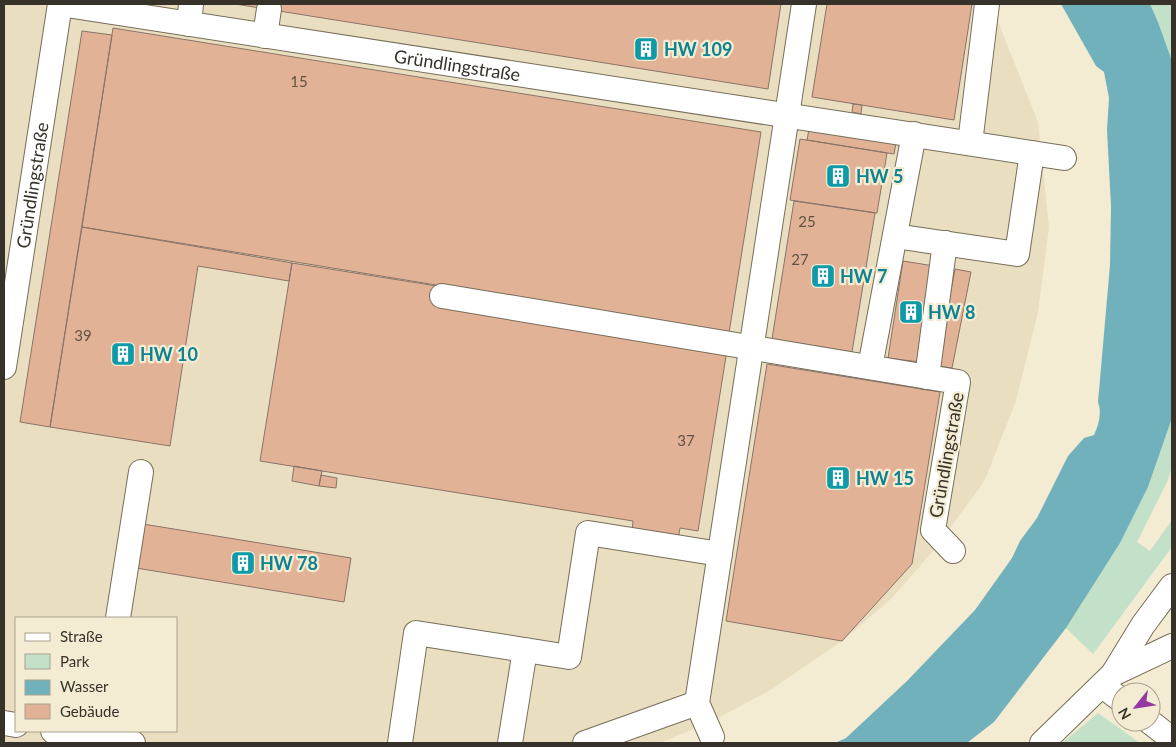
<svg xmlns="http://www.w3.org/2000/svg" width="1176" height="747" viewBox="0 0 1176 747" font-family="Lato,sans-serif">
<style>
.built{fill:#eadec0;fill-rule:evenodd}
.green{fill:#c3e0c8}
.water{fill:#71b1bb}
.building{fill:#e2b296;stroke:#8a7468}
.lines{fill:none;stroke-linecap:round;stroke-linejoin:round}
.minor-casing{stroke:#766e59;stroke-width:26}
.minor{stroke:#fff;stroke-width:24}
.labels{text-anchor:middle;dominant-baseline:central;stroke-width:4.5;stroke-linejoin:round;paint-order:stroke}
.number-label{font-size:15px;fill:#615244}
.culture-label{font-size:18px;font-weight:bold;fill:#0d838f;stroke:#f4ebd3;text-anchor:start}
.street-label{font-size:18px;fill:#363229;stroke:#f4ebd3}
</style>
<rect width="100%" height="100%" fill="#f4ebd3"/>
<path class="built" d="M4 4H991L1038 122 1049 227 1038 312 1016 401 984 482 933 551 892 598 842 641 772 689 715 720 660 743H4ZM16 618H176V731H16Z"/>
<path class="green" d="M1150 4H1172V61L1158 22Z
M1172 418V466L1168 480 1137 542 1150 551 1172 520V547L1093 654 1066 628 1120 543 1148 487Z
M1098 713 1140 743H1062Z"/>
<path class="water" d="M1061 4H1150L1158 22 1172 61V418L1148 487 1120 543 1066 628 994 722 981 732 967 743H835L846 738 907 681 975 610 1012 558 1020 541 1037 518 1068 456 1084 438 1094 435C1099 424 1102 413 1098 402L1110 265 1111 206 1107 130 1109 98 1104 72 1096 66Z"/>
<path class="building" d="M235 4H781L768 89Z
M827 4H972L954 120 812 97Z
M113 28 761 132 729 333 82 227Z
M82 31 112 35 50 427 20 422Z
M853 104 862 105 861 114 852 112Z
M809 129 896 143 894 154 807 140Z
M800 139 887 153 877 213 790 200Z
M794 201 875 213 852 352 772 339Z
M82 227 292 263 289 281 198 266 170 446 50 427Z
M903 261 934 266 920 362 888 358Z
M292 263 443 287 727 350 698 531 680 528 678 540 632 532 633 521 260 461Z
M955 269 971 272 952 368 937 366Z
M767 364 940 392 912 564 842 641 726 621Z
M294 466 322 471 319 486 292 481Z
M321 475 337 478 336 488 319 486Z
M143 524 351 558 344 602 136 568Z"/>
<g class="lines">
<defs>
<g id="minor">
<path id="s1" d="M60 4 1064 158"/>
<path d="M189 24 191 4"/>
<path d="M265 36 269 9"/>
<path d="M970 143 987 4"/>
<path d="M895 236 1017 254 1032 153"/>
<path d="M442 296 958 382 933 530 953 551"/>
<path id="s2" d="M4 367 60 4"/>
<path d="M870 367 914 134"/>
<path d="M927 377 945 243"/>
<path d="M118 618 141 472"/>
<path d="M525 650 569 657 588 533 720 554"/>
<path d="M1113 674 1172 646"/>
<path d="M1103 686 1121 700"/>
<path d="M1150 722 1172 739"/>
<path d="M4 723 16 725"/>
<path d="M53 731 133 743"/>
<path d="M712 737 697 703 804 4"/>
<path d="M400 743 416 633 525 650 510 743"/>
<path d="M585 743 697 703"/>
<path d="M1042 743 1113 674 1143 625 1172 586"/>
</g>
</defs>
<use href="#minor" class="minor-casing"/>
<use href="#minor" class="minor"/>
</g>
<defs>
<symbol id="building-square" viewBox="-11 -11 22 22"><rect x="-9" y="-9" width="18" height="18" rx="4" fill="#0f9aa8" stroke="#f4ebd3"/><path d="M-4-6H4V6H1V3H-1V6H-4ZM-2.5-4.3h1.7v1.8h-1.7ZM.8-4.3h1.7v1.8H.8ZM-2.5-1h1.7V.8h-1.7ZM.8-1h1.7V.8H.8Z" fill="#fff"/></symbol>
</defs>
<g fill-rule="evenodd">
<use href="#building-square" x="632" y="35" width="28" height="28"/>
<use href="#building-square" x="824" y="162" width="28" height="28"/>
<use href="#building-square" x="809" y="262" width="28" height="28"/>
<use href="#building-square" x="897" y="298" width="28" height="28"/>
<use href="#building-square" x="109" y="340" width="28" height="28"/>
<use href="#building-square" x="824" y="464" width="28" height="28"/>
<use href="#building-square" x="229" y="549" width="28" height="28"/>
</g>
<g class="labels">
<g class="number-label">
<text x="299" y="81">15</text>
<text x="807" y="221">25</text>
<text x="800" y="259">27</text>
<text x="83" y="335">39</text>
<text x="686" y="440">37</text>
</g>
<g class="culture-label">
<text x="664" y="49">HW 109</text>
<text x="856" y="176">HW 5</text>
<text x="840" y="276">HW 7</text>
<text x="928" y="312">HW 8</text>
<text x="140" y="354">HW 10</text>
<text x="856" y="478">HW 15</text>
<text x="260" y="563">HW 78</text>
</g>
<g class="street-label">
<text stroke="none"><textPath href="#s1" startOffset="402">Gründlingstraße</textPath></text>
<text stroke="none"><textPath href="#s2" startOffset="184">Gründlingstraße</textPath></text>
<text transform="translate(946 455) rotate(-80)">Gründlingstraße</text>
</g>
</g>
<rect width="1176" height="747" fill="none" stroke="#363229" stroke-width="10"/>
<rect x="15" y="617" width="162" height="115" fill="#f4ebd3" stroke="#a8a18f"/>
<rect x="25" y="633" width="25" height="8" fill="#ffffff" stroke="#a8a18f"/>
<text x="60" y="642" font-size="15" fill="#363229">Straße</text>
<rect x="25" y="654" width="25" height="15" fill="#c3e0c8" stroke="#a8a18f"/>
<text x="60" y="667" font-size="15" fill="#363229">Park</text>
<rect x="25" y="680" width="25" height="15" fill="#71b1bb" stroke="#a8a18f"/>
<text x="60" y="692" font-size="15" fill="#363229">Wasser</text>
<rect x="25" y="704" width="25" height="15" fill="#e2b296" stroke="#a8a18f"/>
<text x="60" y="717" font-size="15" fill="#363229">Gebäude</text>
<g transform="translate(1136 707) rotate(240)"><circle r="24" fill="#f4ebd3" stroke="#a8a18f"/>
<path d="M0-4L9 19L0 12L-9 19Z" fill="#9538a2"/>
<text y="-8" font-size="14" font-weight="bold" text-anchor="middle" fill="#363229">N</text>
</g>
</svg>
